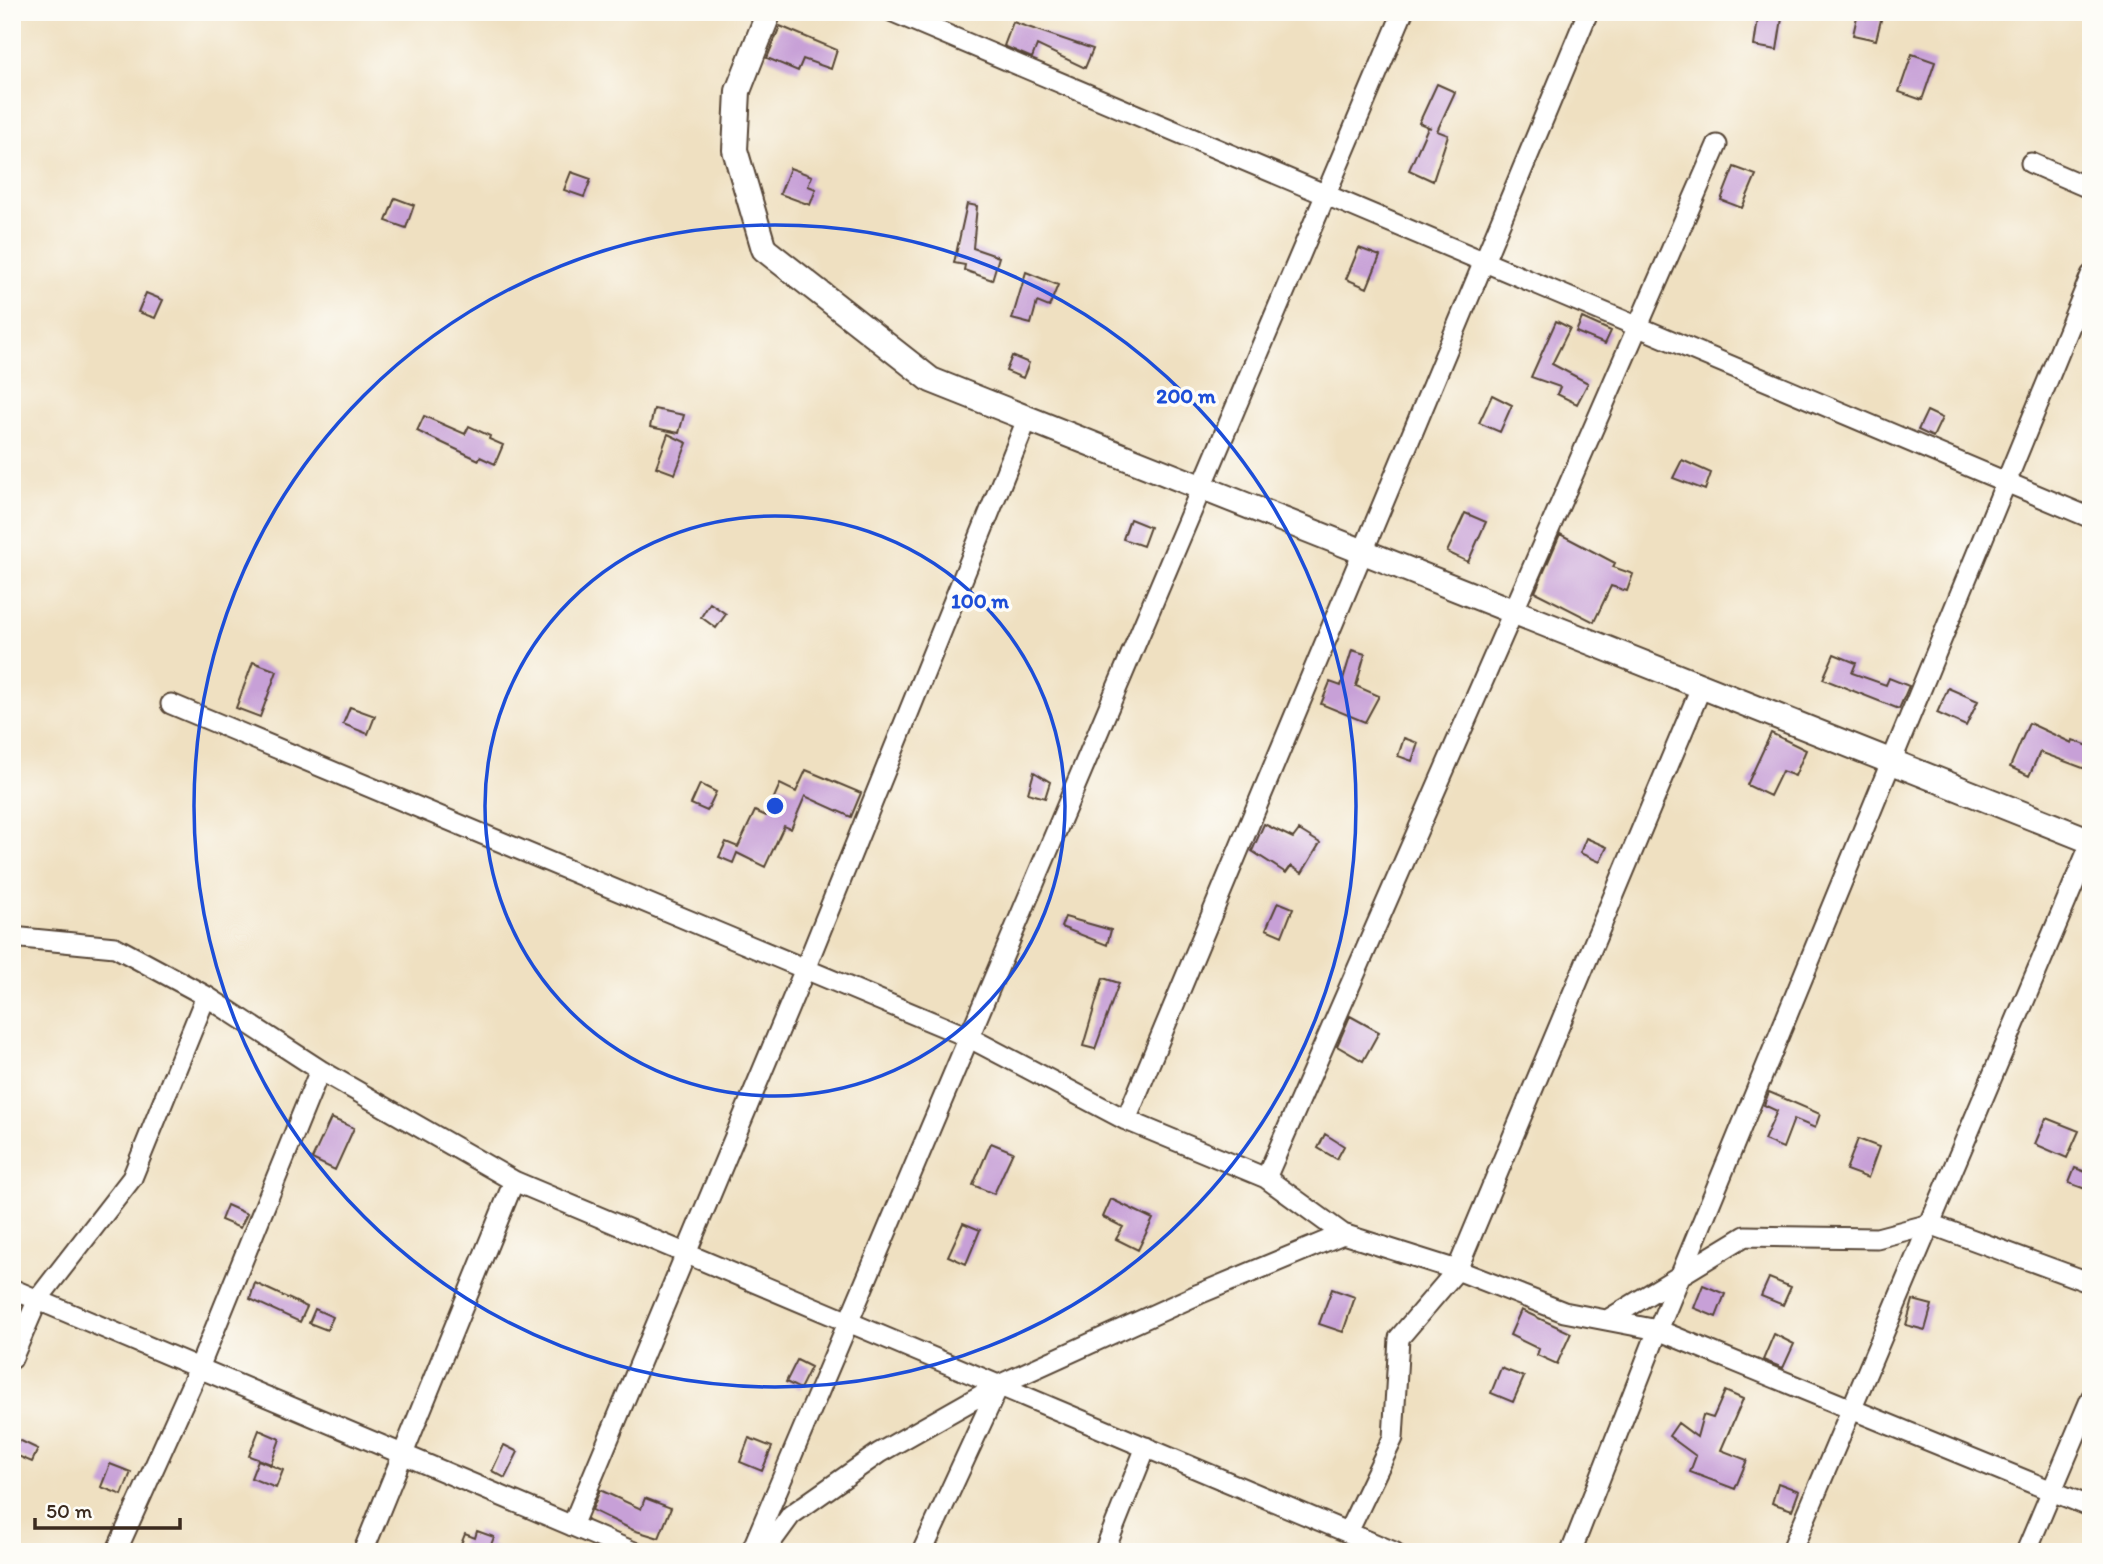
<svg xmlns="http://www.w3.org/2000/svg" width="2103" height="1564" viewBox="0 0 2103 1564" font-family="Itim,sans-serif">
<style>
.building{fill:#c7a0d7}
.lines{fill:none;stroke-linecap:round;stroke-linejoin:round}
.minor-casing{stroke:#564536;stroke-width:23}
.tertiary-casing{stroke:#564536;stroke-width:28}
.minor{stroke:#fff;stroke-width:19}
.tertiary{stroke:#fff;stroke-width:24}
.ring{fill:none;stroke:#1d4ed8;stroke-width:3.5}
.centre{fill:#1d4ed8;stroke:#fdfcf7;stroke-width:3.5}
.ring-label{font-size:21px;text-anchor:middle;font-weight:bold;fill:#1d4ed8;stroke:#fdfcf7;stroke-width:7;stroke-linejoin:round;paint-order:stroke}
</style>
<rect width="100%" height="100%" fill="#fdfcf7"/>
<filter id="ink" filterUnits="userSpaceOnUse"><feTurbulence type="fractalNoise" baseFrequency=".0143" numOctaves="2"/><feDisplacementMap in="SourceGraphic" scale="14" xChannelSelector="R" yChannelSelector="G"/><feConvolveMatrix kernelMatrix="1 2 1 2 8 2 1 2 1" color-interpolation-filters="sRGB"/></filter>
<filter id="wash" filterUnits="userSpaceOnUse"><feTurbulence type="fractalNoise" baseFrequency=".00686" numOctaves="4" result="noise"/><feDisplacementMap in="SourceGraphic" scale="28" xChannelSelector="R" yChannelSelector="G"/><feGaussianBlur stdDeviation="1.57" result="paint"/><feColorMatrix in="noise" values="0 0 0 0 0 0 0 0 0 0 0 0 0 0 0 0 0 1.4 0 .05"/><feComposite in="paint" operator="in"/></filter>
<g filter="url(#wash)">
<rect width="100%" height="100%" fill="#efe0c1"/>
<g id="blocks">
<path class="building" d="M1759 12H1783L1777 50 1754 46Z
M1858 12H1883L1876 40 1853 35Z
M1013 22 1093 49 1085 68 1037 45 1032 58 1004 46Z
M780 26 837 50 831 69 803 59 798 71 767 58Z
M1912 54 1935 62 1922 100 1899 92Z
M1437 84 1455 92 1437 131 1448 135 1433 181 1409 170 1428 127 1431 128 1419 123Z
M1734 167 1756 175 1742 208 1721 200Z
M790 168 812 176 808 186 816 189 810 205 780 194Z
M571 172 591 179 584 197 564 190Z
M395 198 414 205 406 228 386 221Z
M967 204 977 206 973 248 999 257 992 280 964 270 965 265 954 263Z
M1359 248 1380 256 1367 288 1346 279Z
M1026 272 1058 285 1049 307 1037 302 1031 324 1012 319Z
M146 293 163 300 155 318 138 312Z
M1582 318 1611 331 1605 344 1576 332Z
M1556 321 1570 328 1552 364 1588 383 1577 404 1557 394 1560 387 1531 377Z
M1012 356 1029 363 1023 378 1006 371Z
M1492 395 1512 405 1500 432 1479 423Z
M654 409 684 415 679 433 650 427Z
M1927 411 1942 418 1933 437 1918 430Z
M424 416 465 434 469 426 490 436 489 439 503 445 495 464 480 457 479 460 417 431Z
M668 434 687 443 675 474 656 467Z
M1682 460 1711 473 1705 490 1673 478Z
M1465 513 1486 522 1468 562 1447 552Z
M1130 519 1150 527 1143 546 1123 539Z
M1560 534 1615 563 1613 567 1633 574 1627 591 1611 586 1594 622 1535 592Z
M710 603 726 614 716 628 701 617Z
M1352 650 1365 654 1356 686 1379 696 1365 722 1321 704 1330 682 1341 686Z
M1834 654 1856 663 1852 673 1886 685 1889 678 1909 686 1899 709 1823 679Z
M253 662 277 671 260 717 236 708Z
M1948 688 1978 701 1966 726 1937 713Z
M350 707 375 716 368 734 343 724Z
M2029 723 2072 743 2073 740 2091 747V771L2040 752 2029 776 2010 767Z
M1771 733 1806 750 1795 776 1782 771 1770 796 1747 785Z
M1404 738 1418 743 1412 761 1398 756Z
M806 770 861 793 851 817 805 796 791 829 784 826 765 867 737 853 733 863 719 857 726 842 738 847 755 811 766 816 780 784 796 792Z
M1034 772 1050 782 1045 798 1028 793Z
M700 784 716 792 707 811 691 804Z
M1264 824 1293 838 1299 830 1320 843 1302 873 1291 866 1286 873 1252 851Z
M1586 838 1607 847 1600 862 1580 853Z
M1278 902 1293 908 1282 936 1266 929Z
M1065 917 1111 930 1107 945 1061 927Z
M1103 978 1119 983 1095 1049 1083 1046Z
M1350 1016 1379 1032 1363 1061 1337 1046Z
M1769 1092 1820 1114 1815 1128 1794 1119 1783 1148 1764 1140 1777 1111 1764 1105Z
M331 1118 354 1128 335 1170 312 1159Z
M2046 1118 2079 1131 2067 1158 2035 1144Z
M1325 1134 1344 1146 1337 1159 1318 1148Z
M1858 1139 1879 1147 1868 1178 1846 1170Z
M991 1143 1013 1152 994 1194 973 1185Z
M2075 1168 2091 1174V1191L2069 1183Z
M1111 1199 1153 1219 1138 1250 1116 1239 1123 1227 1103 1217Z
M227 1205 247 1214 240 1228 221 1220Z
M963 1223 980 1230 966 1264 948 1256Z
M1769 1278 1791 1287 1783 1305 1761 1296Z
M255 1283 307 1307 300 1322 250 1299Z
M1703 1285 1725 1294 1716 1317 1694 1308Z
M1332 1289 1355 1297 1343 1332 1319 1324Z
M1913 1300 1932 1305 1925 1330 1906 1325Z
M315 1309 333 1317 327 1330 309 1323Z
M1521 1310 1571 1333 1557 1364 1537 1355 1539 1349 1510 1335Z
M1774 1334 1794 1344 1783 1368 1763 1360Z
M797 1360 811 1367 800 1389 786 1382Z
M1501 1368 1524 1377 1513 1402 1491 1393Z
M1725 1391 1743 1399 1721 1450 1747 1460 1735 1489 1690 1472 1696 1456 1669 1436 1678 1423 1697 1437 1703 1415 1713 1418Z
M259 1430 280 1439 271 1464 249 1456Z
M749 1438 772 1447 762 1471 740 1462Z
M19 1440 38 1449 32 1462 13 1454Z
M504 1445 518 1452 505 1478 492 1471Z
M258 1460 283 1470 276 1488 251 1478Z
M110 1464 131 1472 122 1495 101 1487Z
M1778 1483 1799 1491 1792 1510 1772 1503Z
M600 1490 641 1509 645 1498 671 1508 659 1538 633 1530 592 1510Z
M477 1531 494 1537 491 1545 506 1552H458L465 1534 475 1538Z"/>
</g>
</g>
<g filter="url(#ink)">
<use href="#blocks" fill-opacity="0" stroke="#564536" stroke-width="2"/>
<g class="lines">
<defs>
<path id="minor" d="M893 12 2091 518
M2031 163 2091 189
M171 704 968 1037 1126 1120 1266 1178 1343 1234 1457 1270 1564 1312 1658 1330 2091 1507
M12 937 115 947 206 996 320 1070 514 1181 1394 1552
M1126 1120 1588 12
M1266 1178 1717 145
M12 1289 634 1552
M1607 1320 1745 1236 1877 1238 1930 1224 2091 1283
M12 1359 38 1299 132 1178 206 996
M572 1526 805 969 1028 417
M1348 1532 1393 1438 1399 1338 1457 1270 1702 685
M116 1552 199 1368 320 1070
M363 1552 514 1181
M751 1552 1403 12
M764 1552 791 1515 879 1453 999 1385 1199 1294 1343 1234
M922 1552 999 1385
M1104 1552 1146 1447
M1571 1552 1658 1330 2091 275
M1791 1552 2091 843
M2026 1552 2091 1398"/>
<path id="tertiary" d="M769 12 738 91 735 150 764 249 931 380 2091 841"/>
</defs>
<use href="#minor" class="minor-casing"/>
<use href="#tertiary" class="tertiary-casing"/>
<use href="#minor" class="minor"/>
<use href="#tertiary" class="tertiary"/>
</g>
</g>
<g class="ring">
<circle cx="775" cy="806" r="290"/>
<circle cx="775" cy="806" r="581"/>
</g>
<circle cx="775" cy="806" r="10" class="centre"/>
<g class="ring-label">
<text x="1186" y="403">200 m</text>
<text x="980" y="608">100 m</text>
</g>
<rect width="2103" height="1564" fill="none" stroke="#fdfcf7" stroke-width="42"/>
<path d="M35 1518v10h145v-10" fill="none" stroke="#3b2a1e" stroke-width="3.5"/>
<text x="46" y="1518" font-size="21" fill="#3b2a1e" stroke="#fdfcf7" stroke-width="5" paint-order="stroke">50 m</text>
</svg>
